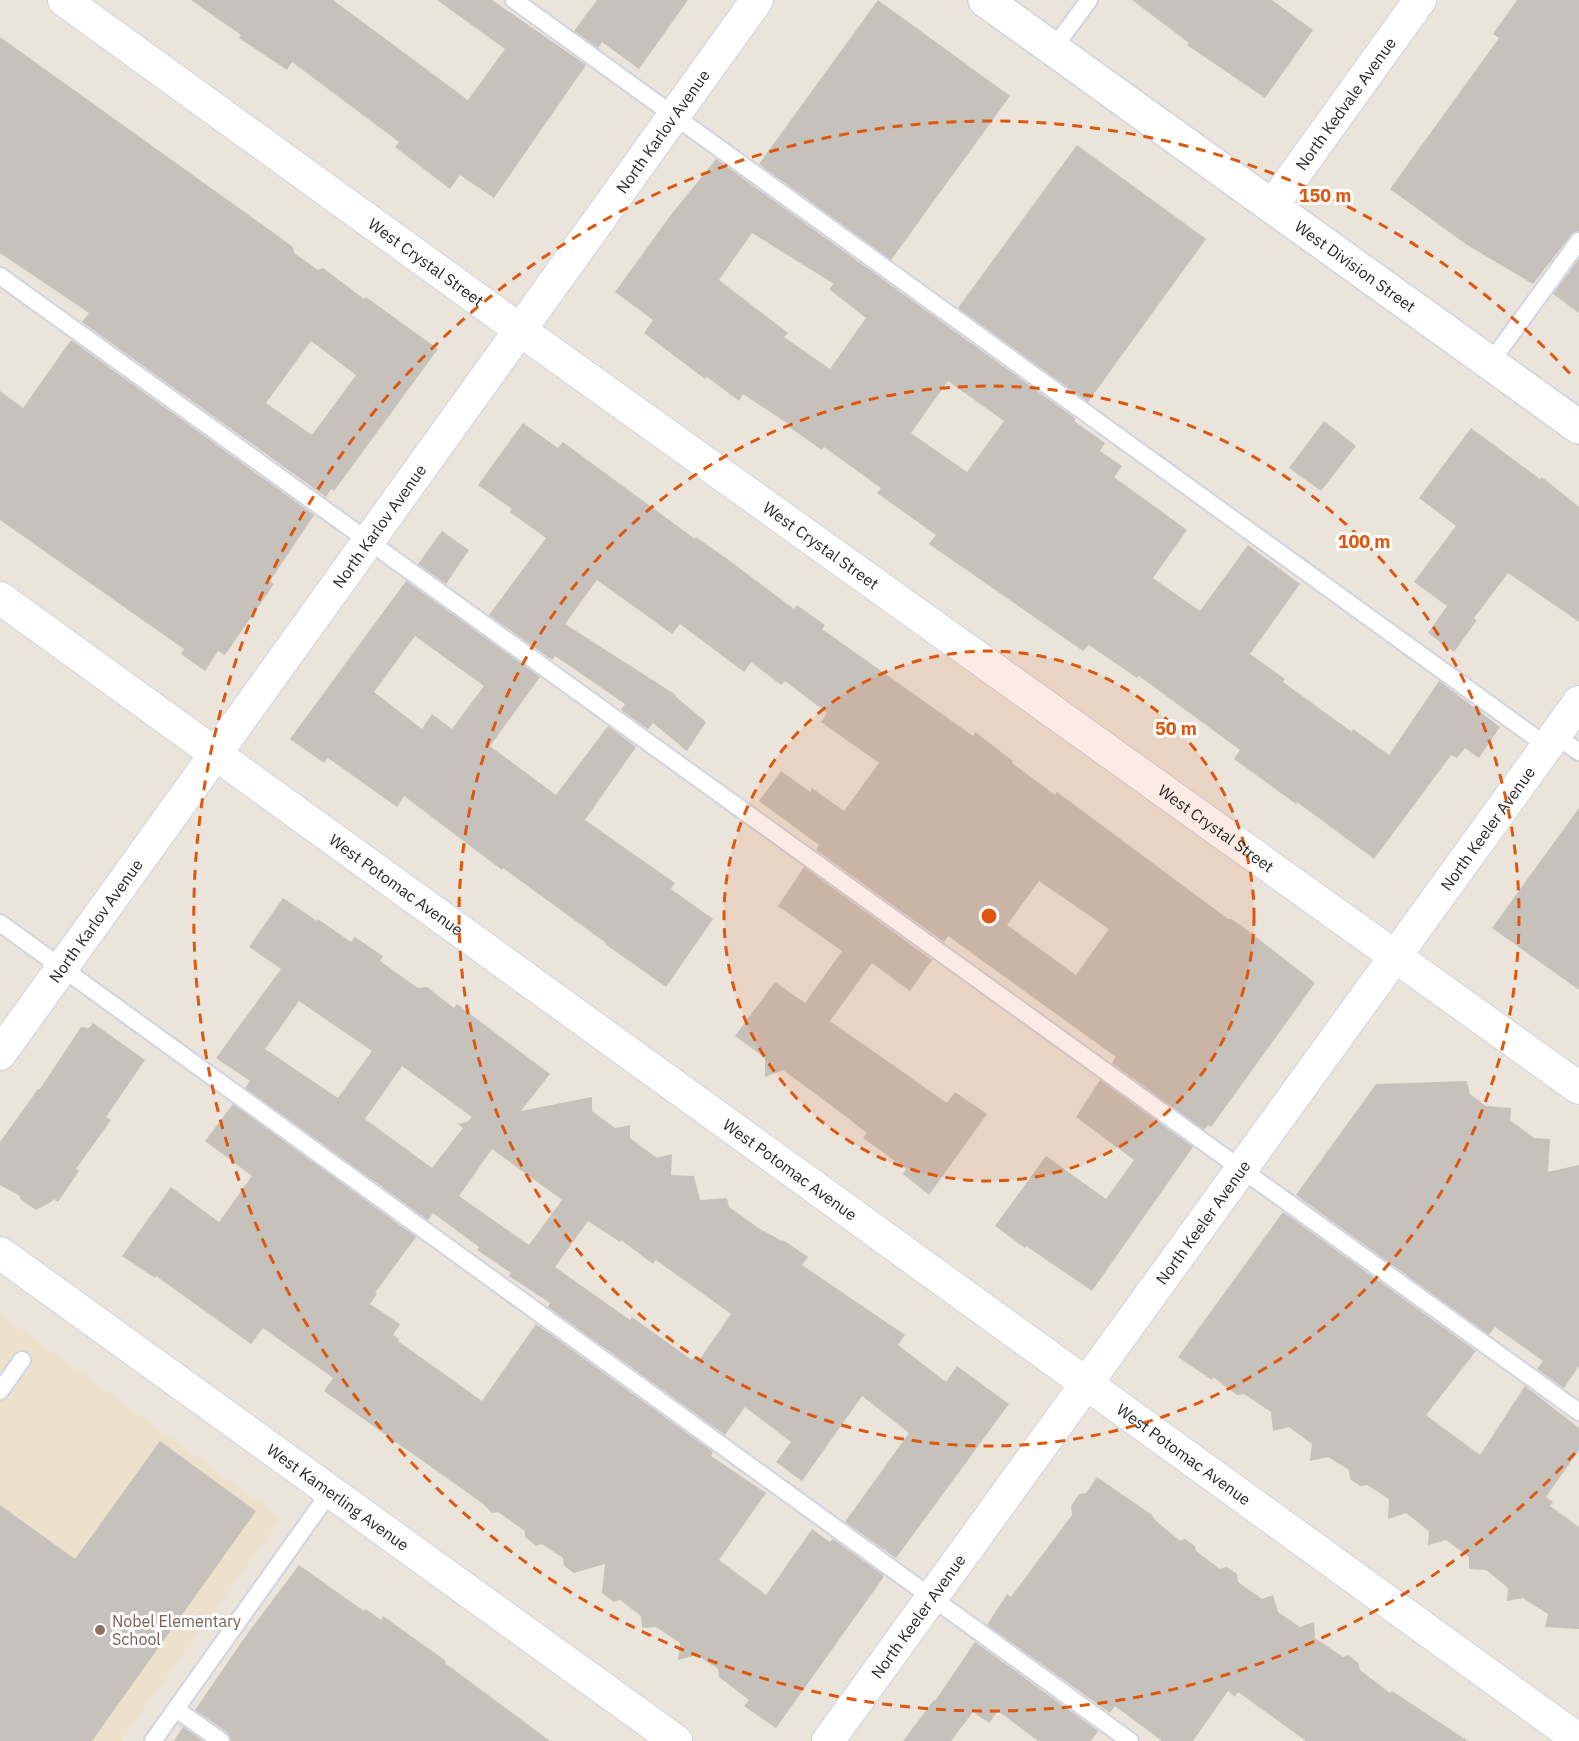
<svg xmlns="http://www.w3.org/2000/svg" width="1579" height="1741" viewBox="0 0 1579 1741" font-family="'IBM Plex Sans',sans-serif">
<style>
.education{fill:#ece2cb}
.building{fill:#c6c1bb;fill-rule:evenodd}
.lines{fill:none;stroke-linecap:round;stroke-linejoin:round}
.service-casing{stroke:#d0d3e1;stroke-width:20}
.minor-casing{stroke:#d0d3e1;stroke-width:34}
.secondary-casing{stroke:#d0d3e1;stroke-width:36}
.service{stroke:#fff;stroke-width:16}
.minor{stroke:#fff;stroke-width:32}
.secondary{stroke:#fff;stroke-width:33}
.ring{fill:none;stroke:#de570d;stroke-width:3;stroke-dasharray:10 8}
.education-dot{fill:#8d6e63;stroke:#fff;stroke-width:2}
.labels{text-anchor:middle;dominant-baseline:central;stroke-width:6;stroke-linejoin:round;paint-order:stroke}
.street-label{font-size:16px;fill:#292929;stroke:#fff}
.education-label{font-size:16px;fill:#785e54;stroke:#fff;text-anchor:start}
.centre{fill:#de570d;stroke:#fff;stroke-width:3}
.ring-label{font-size:18px;text-anchor:middle;font-weight:bold;fill:#de570d;stroke:#fff;stroke-width:6;stroke-linejoin:round;paint-order:stroke}
</style>
<rect width="100%" height="100%" fill="#ebe4db"/>
<path class="education" d="M0 1314 281 1518 121 1741H0Z"/>
<path class="building" d="M191 0H333L468 100 505 49 437 0H492L586 65 494 198 460 175 450 189 395 147 399 142 292 62 287 70 239 38 241 35Z
M597 0H688L639 69 602 42 598 48 574 31Z
M878 0 1010 96 891 260 759 164Z
M1132 0H1272L1313 30 1265 98 1187 45 1189 43Z
M1517 0H1579V231L1571 235 1533 284 1467 245 1390 189 1499 38 1493 34Z
M0 37 267 228 293 247 294 253 318 270 323 268 364 299 366 297 438 349 334 491 331 489 326 497 82 322 89 313 0 253ZM311 341 356 375 312 435 266 403Z
M1077 145 1206 239 1088 402 958 308Z
M716 159 1076 419 1074 421 1105 443 1100 451 1122 466 1114 477 1187 530 1153 578 1200 611 1248 545 1300 584 1250 654 1285 679 1283 682 1352 732 1353 729 1389 755 1439 681 1500 727 1479 758 1465 748 1457 758 1451 755 1374 859 1297 802 1296 804 1234 759 1240 750 1139 676 1137 678 1089 645 1083 651 929 544 936 535 877 493 881 488 824 447 822 450 789 427 790 425 743 394 739 401 707 377 705 379 644 333 653 320 615 292 670 216ZM752 233 834 284 829 289 866 318 830 369 784 337 788 333 719 280ZM948 381 1004 421 967 472 911 433Z
M1579 259V313L1553 294Z
M71 340 314 515 270 581 274 584 225 655 218 651 205 671 181 654 184 649 0 520V391L23 408Z
M1324 421 1356 446 1321 491 1289 468Z
M523 423 558 448 563 442 695 539 696 537 726 558 794 609 797 605 825 625 822 629 973 736 975 732 1013 761 1012 763 1055 795 1057 792 1228 919H1231L1242 926 1315 983 1211 1127 1208 1125 1204 1130 1112 1063 1116 1057 948 936 944 942 816 850 819 845 759 801 781 771 810 792 812 788 844 811 879 763 821 722 827 713 785 681 781 685 751 662 744 672 680 624 672 634 597 580 565 624 676 695 675 696 706 722 687 751 653 723 648 729 621 710 625 704 555 656 552 660 489 615 546 538 510 512 512 509 478 485ZM1039 881 1109 929 1076 975 1007 925Z
M1471 428 1540 479 1542 477 1579 507V622L1508 573 1474 618 1477 620 1454 652 1428 633 1447 606 1414 582 1456 526 1419 498Z
M442 531 469 550 446 584 418 564Z
M406 581 540 677 490 746 556 795 608 726 636 747 585 820 675 883 671 889 713 919 666 987 605 944 606 943 503 868 502 870 404 796 397 807 328 758 324 763 290 739ZM415 636 484 686 452 729 432 714 422 729 374 692Z
M1579 808V990L1492 928Z
M804 867 932 960 910 991 872 963 830 1021 947 1103 955 1092 987 1114 929 1195 903 1174 906 1169 863 1138 867 1133 832 1106 783 1070 765 1077V1058L735 1036 775 982 805 1003 842 951 778 906Z
M283 898 317 921 318 919 351 942 355 937 383 956 380 961 418 988 427 987 454 1008 457 1004 550 1074 521 1111 592 1097V1111L615 1128 630 1125V1138L657 1158 672 1154 671 1175 694 1176 700 1200 727 1198 729 1207 760 1229 782 1241 783 1240 808 1257 802 1265 905 1335 898 1345 946 1382 957 1366 1009 1404 896 1558 845 1522 909 1433 862 1396 802 1481 776 1462 791 1442 745 1407 725 1435 548 1307 550 1303 509 1276 511 1273 477 1250 479 1247 433 1213 428 1220 245 1088 250 1081 216 1058 281 969 249 947ZM299 1001 372 1051 338 1098 265 1049ZM402 1066 472 1117 467 1122 458 1124 463 1128 432 1168 365 1119ZM492 1149 562 1200 529 1245 459 1196ZM588 1221 620 1242 621 1240 653 1264 656 1260 731 1314 700 1359 695 1356 692 1360 632 1317 630 1320 555 1267Z
M93 1023 145 1060 106 1117 111 1120 76 1169 79 1171 58 1202 54 1199 51 1202 36 1210 20 1199V1196L0 1185V1142L38 1089H40L81 1027 89 1028Z
M1100 1080 1193 1147 1092 1291 1026 1246 1025 1248 995 1226 1046 1156 1106 1199 1134 1160 1076 1117Z
M1467 1081 1470 1094 1486 1106 1511 1108 1510 1120 1534 1138 1550 1139 1548 1172 1579 1165V1366L1564 1388 1537 1369 1543 1361 1495 1327 1489 1335 1296 1195 1376 1084Z
M233 1104 416 1237 375 1293 377 1294 370 1304 400 1324 393 1335 399 1339 398 1341 482 1401 536 1324 713 1452 711 1456 766 1493 719 1560 766 1595 812 1529 830 1542 833 1539 883 1575V1578L776 1728 744 1706 749 1700 719 1677 718 1669 697 1655 678 1660 680 1643 656 1627 642 1628 641 1616 620 1600 614 1602 602 1593 605 1564 574 1573 564 1566 563 1558 542 1544 536 1546 525 1537V1531L498 1512 492 1513 482 1503 324 1391 333 1378 263 1328 251 1344 156 1276 155 1278 122 1256 171 1187 219 1222 252 1176 205 1141Z
M1283 1212 1476 1351 1426 1415 1480 1455 1525 1386 1579 1428V1450L1546 1497 1553 1502 1550 1506 1579 1527V1629L1545 1627 1548 1614 1523 1598 1507 1601 1508 1588 1486 1570 1469 1569V1557L1446 1540 1428 1545 1429 1531 1406 1513 1388 1519 1389 1499 1367 1485 1360 1486 1350 1479 1349 1470 1328 1457 1310 1461 1312 1444 1289 1427 1273 1431 1271 1412 1244 1394 1237 1395 1213 1377 1212 1380 1178 1357Z
M160 1441 256 1511 92 1741H0V1505L75 1559Z
M1097 1477 1152 1515 1155 1520 1180 1541 1185 1539 1195 1546 1196 1551 1220 1569 1227 1567 1237 1574 1238 1582 1262 1599 1273 1595 1278 1612 1300 1627 1314 1622 1315 1638 1343 1657 1349 1655 1358 1663 1360 1670 1390 1693 1392 1691 1468 1741H1306L1238 1692 1235 1697 1228 1691 1193 1741H1162L1115 1706 1110 1713 987 1625 1007 1594 1011 1597 1072 1515 1071 1506 1079 1494 1086 1493Z
M299 1565 364 1611 366 1609 381 1620 383 1616 446 1661 445 1663 550 1741H231L227 1732 195 1710 245 1637Z
M975 1642 1098 1731 1091 1741H1038L998 1711 989 1723 973 1712 951 1741H903L934 1700 935 1701Z
M183 1727 203 1741H174Z"/>
<g class="lines">
<defs>
<path id="service" d="M514 0 1547 746
M1053 49 1089 0
M0 276 1579 1412
M1490 363 1579 241
M1555 735 1579 752
M0 923 1130 1741
M0 1391 22 1360
M176 1709 221 1741
M153 1741 330 1492"/>
<g id="minor">
<path id="s1" d="M64 0 520 330 1579 1088"/>
<path id="s2" d="M1272 206 1420 0"/>
<path id="s3" d="M0 598 1579 1740"/>
<path id="s4" d="M0 1054 757 0"/>
<path id="s5" d="M0 1253 676 1741"/>
<path id="s6" d="M828 1741 1579 702"/>
</g>
<g id="secondary">
<path id="s7" d="M985 0 1579 427"/>
</g>
</defs>
<use href="#service" class="service-casing"/>
<use href="#minor" class="minor-casing"/>
<use href="#secondary" class="secondary-casing"/>
<use href="#service" class="service"/>
<use href="#minor" class="minor"/>
<use href="#secondary" class="secondary"/>
</g>
<circle cx="989" cy="916" r="265" fill="#de570d" fill-opacity=".12"/>
<g class="ring">
<circle cx="989" cy="916" r="265"/>
<circle cx="989" cy="916" r="530"/>
<path d="M1575 1453A795 795 0 1 1 1575 379"/>
</g>
<circle class="education-dot" cx="100" cy="1630" r="6"/>
<g class="labels">
<g class="street-label">
<text stroke="none"><textPath href="#s2" startOffset="126">North Kedvale Avenue</textPath></text>
<text stroke="none"><textPath href="#s4" startOffset="1136">North Karlov Avenue</textPath></text>
<text stroke="none"><textPath href="#s1" startOffset="447">West Crystal Street</textPath></text>
<text stroke="none"><textPath href="#s7" startOffset="456">West Division Street</textPath></text>
<text stroke="none"><textPath href="#s4" startOffset="650">North Karlov Avenue</textPath></text>
<text stroke="none"><textPath href="#s1" startOffset="933">West Crystal Street</textPath></text>
<text stroke="none"><textPath href="#s6" startOffset="1126">North Keeler Avenue</textPath></text>
<text stroke="none"><textPath href="#s1" startOffset="1419">West Crystal Street</textPath></text>
<text stroke="none"><textPath href="#s3" startOffset="489">West Potomac Avenue</textPath></text>
<text stroke="none"><textPath href="#s4" startOffset="164">North Karlov Avenue</textPath></text>
<text stroke="none"><textPath href="#s3" startOffset="975">West Potomac Avenue</textPath></text>
<text stroke="none"><textPath href="#s6" startOffset="640">North Keeler Avenue</textPath></text>
<text stroke="none"><textPath href="#s3" startOffset="1461">West Potomac Avenue</textPath></text>
<text stroke="none"><textPath href="#s5" startOffset="417">West Kamerling Avenue</textPath></text>
<text stroke="none"><textPath href="#s6" startOffset="154">North Keeler Avenue</textPath></text>
</g>
<g class="education-label">
<text x="112" y="1621">Nobel Elementary<tspan x="112" dy="18">School</tspan></text>
</g>
</g>
<circle cx="989" cy="916" r="9" class="centre"/>
<g class="ring-label">
<text x="1325" y="202">150 m</text>
<text x="1364" y="548">100 m</text>
<text x="1176" y="735">50 m</text>
</g>
</svg>
